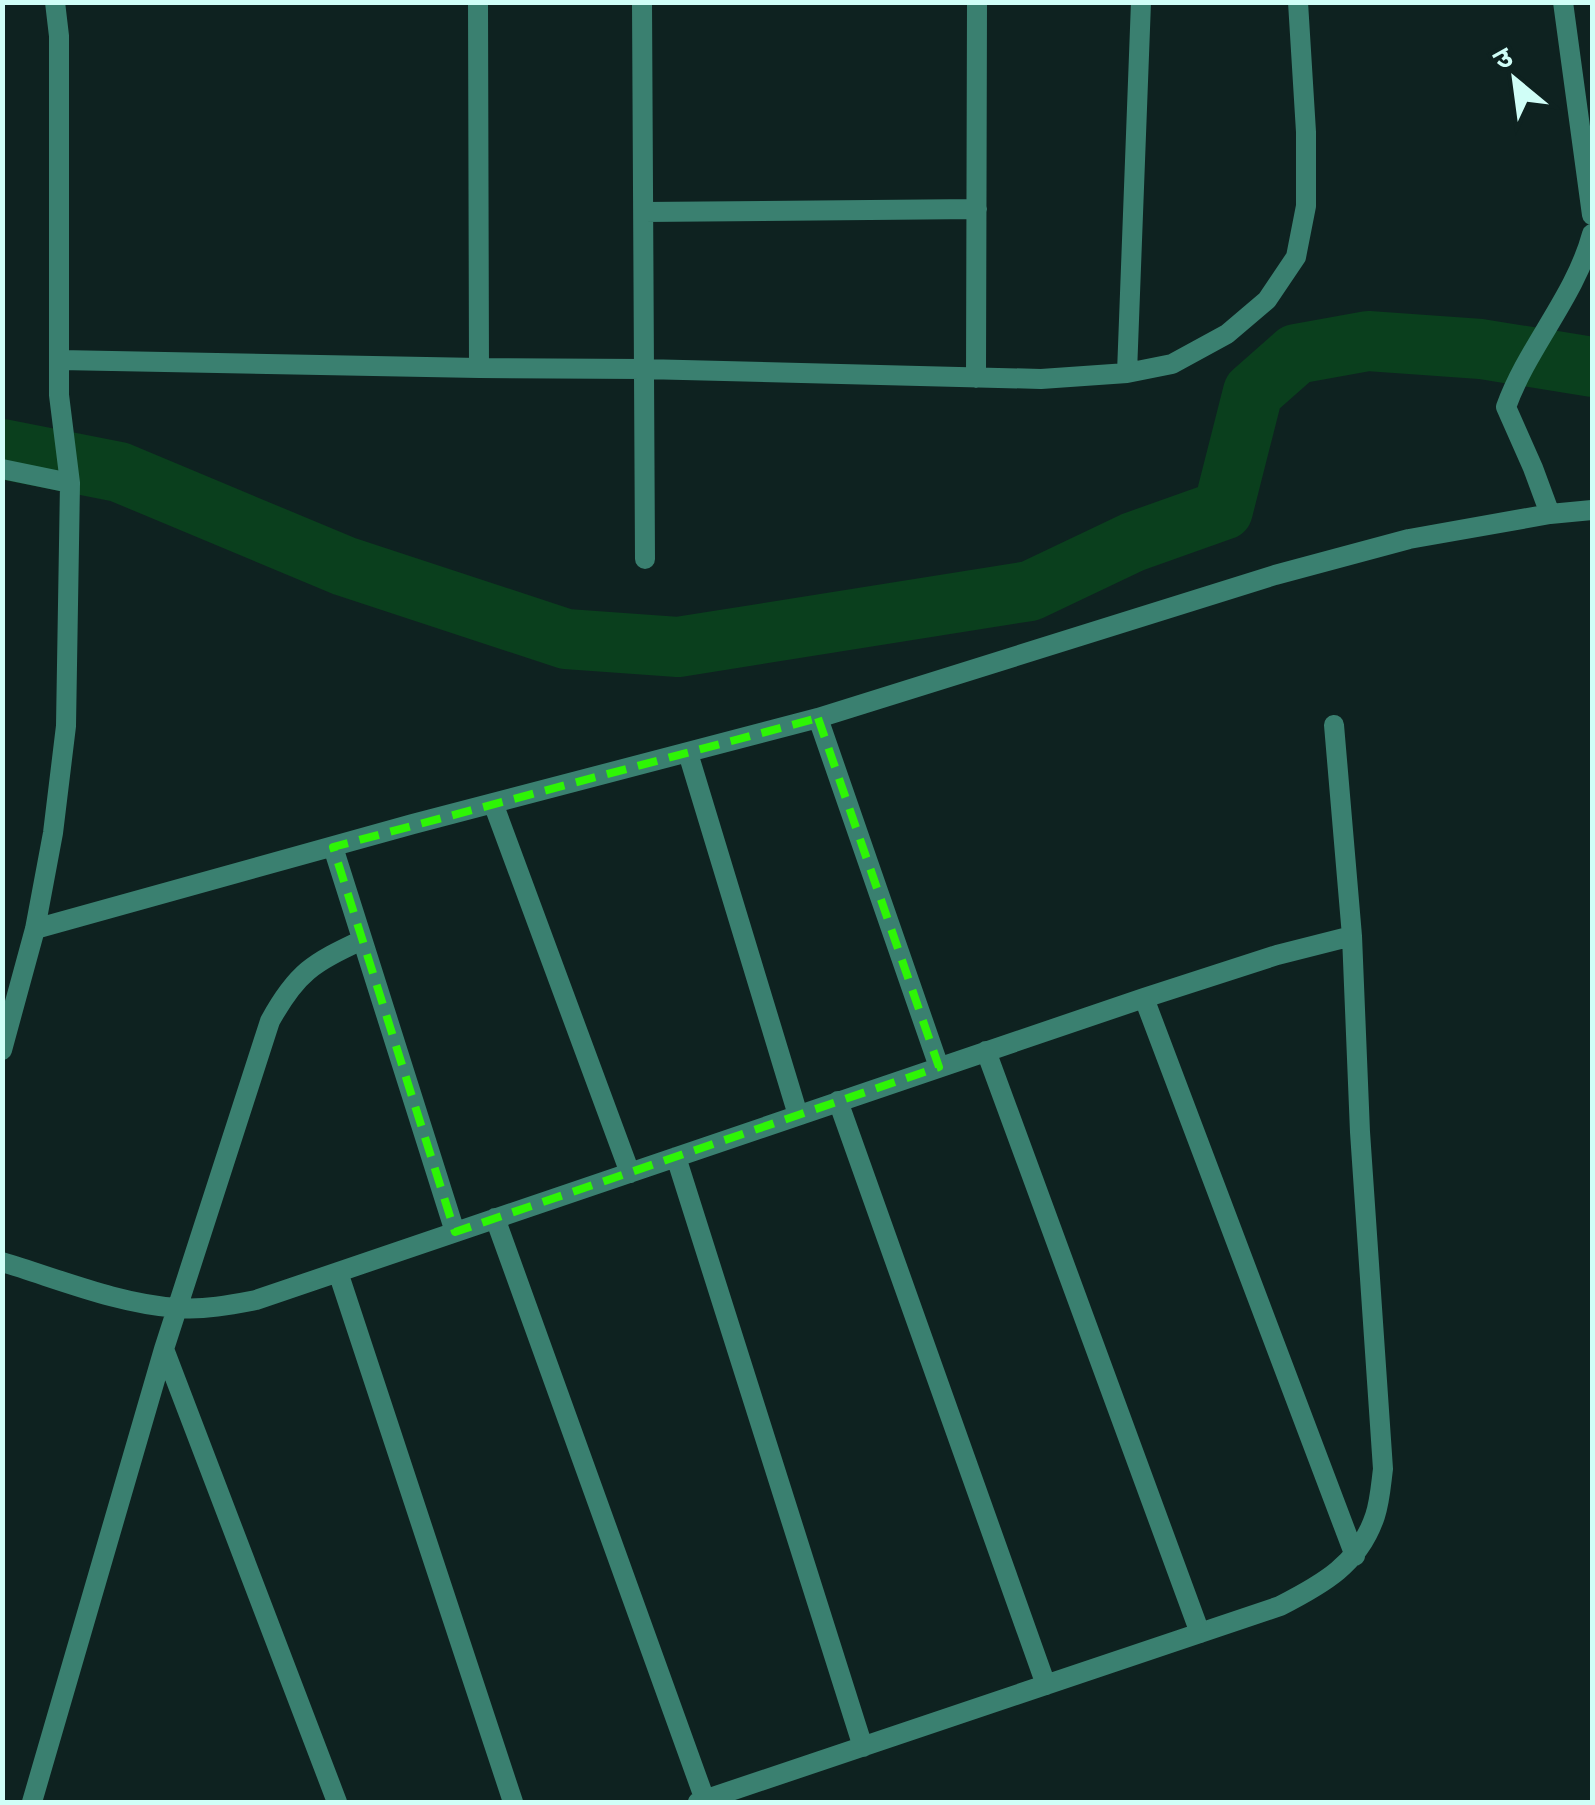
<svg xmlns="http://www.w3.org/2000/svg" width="1595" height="1805" viewBox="0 0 1595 1805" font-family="Roboto,'Noto Sans Devanagari',sans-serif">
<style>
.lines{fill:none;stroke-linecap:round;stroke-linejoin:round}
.river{stroke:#0a3f1d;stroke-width:60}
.minor{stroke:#3a8070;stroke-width:20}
.marked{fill:none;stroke:#2ef505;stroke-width:8;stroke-dasharray:20 12;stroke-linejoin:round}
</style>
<rect width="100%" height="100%" fill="#0e2220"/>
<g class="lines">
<path class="river" d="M2 449 119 472 344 566 566 639 678 647 1030 591 1133 542 1223 510 1253 392 1296 354 1368 341 1481 349 1592 367"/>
<path class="minor" d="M478 2 479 368
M642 2 645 559
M1563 2 1592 215
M644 212 977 209
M60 360 479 368 643 369 1041 379 1127 373 1172 364 1227 334 1267 300 1296 257 1306 206V132L1298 2
M1127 373 1141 2
M976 378 977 2
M2 469 70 483
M1550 514 1533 468 1506 407C1528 346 1575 297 1592 234
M818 718 939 1067
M688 753 798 1115
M493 803 630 1173
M333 847 455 1232
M35 929 413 824 818 718 1275 575 1409 539 1550 514 1592 510
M1144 998 1355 1556
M2 1050 35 929 53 833 66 726 70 483 59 395V36L55 2
M986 1051 1200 1633
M838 1101 1046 1685
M676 1157 863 1747
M495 1218 705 1800
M2 1262C59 1279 118 1304 178 1308 204 1310 230 1305 256 1300L1144 998 1277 955 1352 936
M338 1272 513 1802
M164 1349 337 1802
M32 1802 164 1349 270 1021C297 972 313 963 362 940
M698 1802 1280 1606C1323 1584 1359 1564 1375 1516 1380 1501 1381 1484 1383 1469L1360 1132 1352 936 1334 725"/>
</g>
<path class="marked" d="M818 718 939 1067 455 1232 333 847Z"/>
<rect width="1595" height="1805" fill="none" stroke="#d0fef7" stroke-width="10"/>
<g transform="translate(1515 80) rotate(331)" stroke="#0e2220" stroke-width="8" paint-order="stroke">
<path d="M0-8L18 38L0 25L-18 38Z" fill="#d0fef7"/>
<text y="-15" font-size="28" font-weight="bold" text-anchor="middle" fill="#d0fef7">उ</text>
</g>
</svg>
